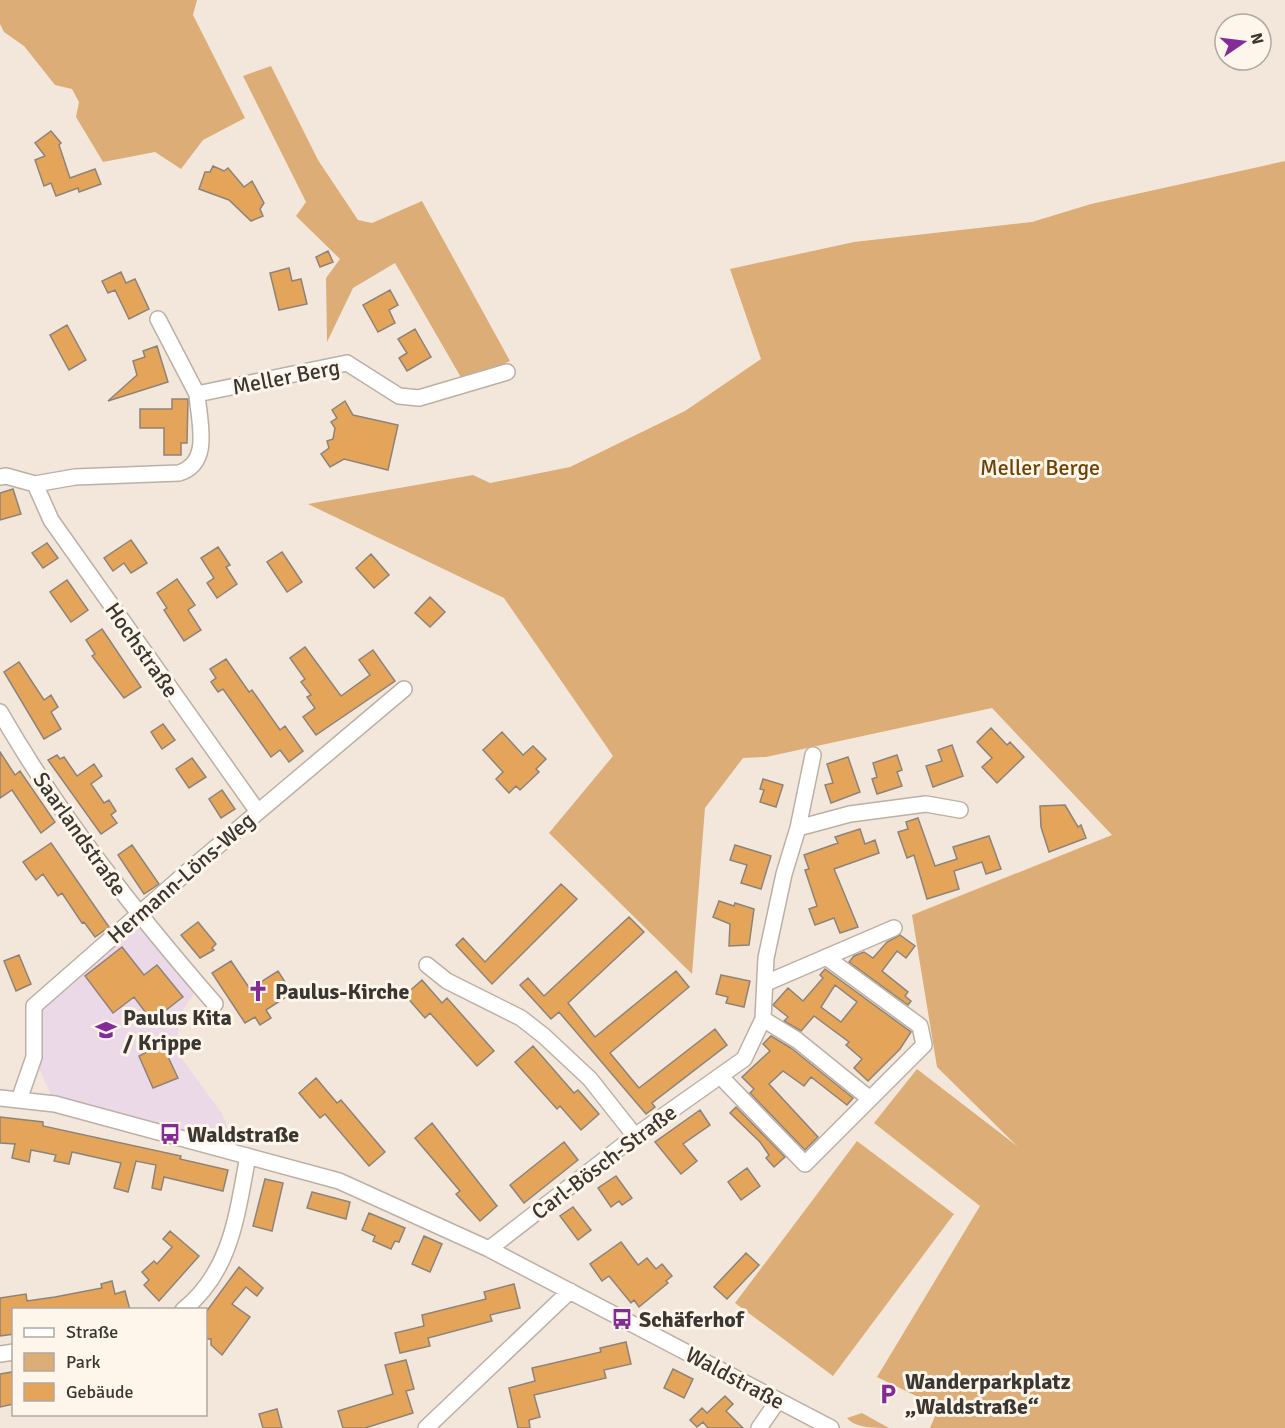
<svg xmlns="http://www.w3.org/2000/svg" width="1285" height="1428" viewBox="0 0 1285 1428" font-family="Signika,sans-serif">
<style>
.education{fill:#ecd9e8}
.green{fill:#dcad77}
.building{fill:#e4a55a;stroke:#8e8378;stroke-width:1.5;fill-rule:evenodd}
.lines{fill:none;stroke-linecap:round;stroke-linejoin:round}
.minor-casing{stroke:#bbb0a4;stroke-width:18}
.minor{stroke:#fff;stroke-width:15}
.labels{text-anchor:middle;dominant-baseline:central;stroke-width:6;stroke-linejoin:round;paint-order:stroke}
.street-label{font-size:22px;fill:#3a3631;stroke:#fef5eb}
.park-label{font-size:22px;fill:#6c4305;stroke:#fef5eb}
.poi-label{font-size:22px;font-weight:bold;fill:#3a3631;stroke:#fef5eb;text-anchor:start}
</style>
<rect width="100%" height="100%" fill="#f3e7db"/>
<path class="education" d="M138 915 200 985 182 1011 175 1049 223 1115 235 1152 55 1104 34 1057V1006Z"/>
<path class="green" d="M0 0H197L193 15 245 118 203 140 181 169 155 152 103 162 76 117 79 102 72 89 55 85 24 46 4 32 0 24Z
M271 66 318 160 358 220 372 223 422 201 510 361 463 381 395 263 353 288 327 342 326 278 340 259 296 216 306 202 243 76Z
M1285 161V1428H930L939 1407 877 1377 980 1206 874 1123 917 1069 1017 1146 937 1067 912 915 1112 835 992 708 766 757 743 758 705 808 692 974 549 833 613 756 504 598 308 504 473 475 490 483 570 467 685 411 761 359 730 269 854 242 1032 222 1091 204Z
M857 1141 954 1214 833 1376 735 1303Z
M862 1413 889 1428C874 1428 855 1428 847 1418Z"/>
<path class="building" d="M51 131 61 143 59 145 70 178 95 169 101 184 79 192 78 188 56 196 51 183 44 186 35 160 45 156 35 143Z
M213 166 224 171 228 168 244 187 252 181 264 203 260 209 263 216 251 221 229 200 199 189 205 172H210Z
M328 251 333 262 320 267 316 257Z
M289 268 292 281 301 279 307 304 279 310 270 273Z
M121 272 126 283 135 279 149 309 129 319 115 290 108 293 102 281Z
M390 290 398 305 389 310 395 323 378 332 363 305Z
M67 325 86 360 69 370 50 335Z
M415 329 431 357 407 371 399 358 407 353 398 339Z
M157 346 168 382 108 401 137 375 133 361 145 357 143 351Z
M172 399H188L187 443H181V455H164V428H140V409H172Z
M345 401 353 415 398 425 388 470 344 459 330 467 321 454 329 448 327 441 333 439 335 428 331 422 337 418 332 410Z
M13 489 21 514 0 520V493Z
M131 540 147 563 131 573 124 563 113 571 104 558Z
M47 543 58 558 43 568 32 553Z
M218 547 230 565 226 567 237 584 217 598 207 583 214 578 201 558Z
M282 552 302 582 287 592 267 562Z
M371 554 389 575 374 588 356 568Z
M177 579 195 605 188 610 201 630 184 641 164 610 167 608 157 593Z
M67 580 88 610 71 622 50 592Z
M430 597 445 612 430 627 415 613Z
M102 629 141 687 124 698 92 656 95 654 86 640Z
M305 647 341 696 370 675 359 660 373 650 395 681 316 735 303 717 315 708 307 697 311 695 301 682 305 679 290 658Z
M226 659 249 692 252 690 280 730 285 726 303 751 289 762 280 750 271 757 223 689 218 692 211 682 216 678 210 669Z
M19 662 44 700 51 695 58 707 51 712 61 729 44 739 4 672Z
M163 724 175 740 162 749 151 732Z
M991 728 1007 745 1010 742 1024 757 997 783 982 767 992 758 977 742Z
M502 732 523 755 533 746 546 759 536 769 539 772 520 790 516 786 509 793 496 779 503 772 483 750Z
M952 745 963 776 933 787 926 766 942 761 938 750Z
M0 752 15 775 20 771 55 822 41 833 12 790 0 798Z
M57 755 60 759 64 757 77 776 94 764 102 776 91 784 104 803 109 800 116 811 111 815 117 823 101 834 48 760Z
M897 755 902 770 897 772 902 786 877 794 872 779 877 777 873 763Z
M848 757 860 792 831 803 825 785 833 783 827 764Z
M192 758 206 777 189 788 176 769Z
M763 779 783 785 776 807 760 802 764 790 760 789Z
M222 790 235 809 221 818 209 799Z
M1065 805 1078 827 1081 825 1086 838 1049 852 1041 827 1040 806Z
M918 818 935 866 957 859 953 847 989 836 1001 869 986 874 982 862 954 871 959 889 927 899 914 855 907 858 898 832 908 829 906 822Z
M860 829 865 844 875 840 879 853 834 869 858 927 840 933 834 918 815 925 809 909 817 906 805 870 809 869 804 855 838 843 835 837Z
M51 843 109 927 95 937 84 922 82 923 62 893 58 896 43 874 36 880 23 862Z
M132 845 159 884 144 894 118 855Z
M735 845 771 856 761 889 741 883 747 865 730 860Z
M561 884 577 899 492 984 456 945 463 938 485 962Z
M719 901 734 906 735 903 754 909 749 945 729 946 730 924 713 917Z
M629 917 644 932 568 1003 595 1037 676 971 689 987 610 1053 639 1088 715 1029 727 1045 652 1103 655 1107 646 1114 559 1012 551 1019 520 985 528 978 544 996Z
M198 922 216 944 212 948 214 950 200 958 181 935Z
M900 935 915 946 906 958 897 951 882 971 908 992 905 996 911 1001 908 1005 849 962 854 956 864 952 873 958 887 942Z
M122 947 144 975 157 965 183 997 152 1021 134 997 113 1013 85 976Z
M19 955 31 984 16 991 4 961Z
M231 961 250 989 278 971 292 993 266 1010 271 1018 260 1025 255 1017 245 1023 212 973Z
M825 969 911 1032 900 1049 868 1081 854 1068 862 1059 846 1045 849 1042 814 1016 801 1031 784 1021 788 1017 773 1005 788 988 803 1001 823 978 820 975ZM835 985 857 1002 841 1022 821 1007Z
M721 975 750 981 744 1007 726 1003 728 997 716 994Z
M422 980 442 1003 447 998 494 1051 477 1066 430 1013 425 1018 405 995Z
M771 1036 791 1048 853 1098 847 1105 811 1077 804 1086 783 1071 769 1084 818 1137 805 1150 750 1093 754 1089 742 1077 770 1051 763 1044Z
M162 1044 178 1078 153 1088 139 1056Z
M533 1046 574 1093 578 1090 599 1114 581 1130 560 1106 557 1109 515 1062Z
M316 1078 337 1103 341 1100 385 1152 369 1166 325 1114 320 1118 299 1093Z
M736 1107 785 1157 774 1167 766 1158 769 1155 760 1142 730 1113Z
M700 1110 710 1125 683 1144 697 1161 681 1174 655 1142Z
M0 1117 43 1122V1126L181 1156 180 1159 228 1170 223 1191 164 1177 161 1190 152 1188 156 1165 136 1161 128 1192 114 1188 121 1163 72 1152 69 1164 54 1161 56 1155 31 1150 29 1162 12 1158 15 1144 0 1143Z
M432 1123 497 1206 480 1221 456 1194 460 1191 415 1138Z
M564 1142 578 1160 524 1203 510 1185Z
M747 1168 760 1186 741 1200 728 1182Z
M616 1176 632 1198 622 1205 619 1201 611 1207 598 1188Z
M265 1179 283 1183 272 1231 253 1226Z
M312 1192 350 1202 346 1219 307 1208Z
M573 1207 591 1230 578 1240 560 1216Z
M369 1213 405 1228 399 1242 395 1241 391 1249 373 1241 375 1236 362 1230Z
M170 1231 199 1256 159 1301 144 1285 149 1280 142 1272 154 1261 157 1264 172 1247 163 1239Z
M424 1236 442 1244 430 1272 412 1264Z
M621 1242 638 1265 647 1258 656 1269 662 1264 672 1276 666 1281 668 1283 639 1307 634 1300 631 1303 609 1276 602 1281 590 1264Z
M746 1253 759 1265 727 1299 714 1287Z
M239 1267 263 1288 257 1296 246 1287 232 1304 250 1317 222 1355 211 1345V1339H206V1312Z
M112 1281 115 1294 125 1291 130 1310H14V1334L0 1336V1298L26 1294 27 1301 55 1297 102 1288 101 1284Z
M514 1284 520 1308 490 1315 492 1321 428 1338 430 1346 400 1353 395 1333 424 1326 422 1315 486 1299 484 1292Z
M626 1342 631 1364 604 1370 606 1378 534 1395 540 1417 529 1420 530 1428H518L509 1388 535 1381 532 1368 601 1352 600 1348Z
M406 1360 414 1389 406 1391 413 1413 365 1428H343L338 1411 393 1394 385 1365Z
M673 1369 693 1379 684 1398 664 1388Z
M12 1372 14 1404 0 1407V1374Z
M725 1396 733 1404 726 1411 743 1428H708L703 1422 697 1427 690 1420 702 1408 707 1413Z
M277 1409 282 1428H263L259 1414Z"/>
<g class="lines">
<defs>
<path id="minor" d="M158 319 197 394
M0 477 6 476 35 484 75 477 179 473C212 463 199 422 197 394L347 363 399 396 419 398 507 372
M35 484 51 520 258 812
M0 712C61 818 135 912 215 1004
M798 828 850 814 926 804 960 810
M427 965 447 981 521 1018 544 1036 590 1079 635 1136
M766 983 894 928
M763 1019 797 1040 870 1099
M720 1076 805 1164 924 1045 920 1026 826 957
M0 1098 55 1104 339 1181 489 1249 831 1428
M19 1100 34 1057V1006L194 866 404 689
M489 1249 635 1136 744 1059 763 1019 766 958 784 874 798 828 813 755
M183 1310C232 1271 237 1213 248 1156
M0 1354 14 1352
M426 1428 570 1291
M759 1428 777 1402"/>
</defs>
<use href="#minor" class="minor-casing"/>
<use href="#minor" class="minor"/>
</g>
<defs>
<symbol id="church-bare" viewBox="-9 -9 18 18"><path d="M-1.2-6h2.4v3.5h3.3v2.4h-3.3V6h-2.4V-.1h-3.3v-2.4h3.3Z" fill="#842b97" stroke="#fef5eb" stroke-width="2.5" paint-order="stroke"/></symbol>
<symbol id="school-bare" viewBox="-9 -9 18 18"><path d="M0-5L7-2L0 1L-7-2ZM-4 1L0 2.5L4 1V4Q0 6-4 4Z" fill="#842b97" stroke="#fef5eb" stroke-width="2.5" paint-order="stroke"/></symbol>
<symbol id="bus-bare" viewBox="-9 -9 18 18"><path d="M-5-6H5V4H4V6H2V4H-2V6H-4V4H-5ZM-3.5-4V0h7V-4ZM-3.5 1.2v1.5H-2V1.2ZM2 1.2v1.5H3.5V1.2Z" fill="#842b97" stroke="#fef5eb" stroke-width="2.5" paint-order="stroke"/></symbol>
<symbol id="parking-bare" viewBox="-9 -9 18 18"><path d="M-3.5-5.5H1a3.5 3.5 0 0 1 0 7H-1V5.5H-3.5ZM-1-3.4V-.6H.8a1.4 1.4 0 0 0 0-2.8Z" fill="#842b97" stroke="#fef5eb" stroke-width="2.5" paint-order="stroke"/></symbol>
</defs>
<g fill-rule="evenodd">
<use href="#church-bare" x="243" y="976" width="30" height="30"/>
<use href="#school-bare" x="91" y="1015" width="30" height="30"/>
<use href="#bus-bare" x="155" y="1119" width="30" height="30"/>
<use href="#bus-bare" x="607" y="1304" width="30" height="30"/>
<use href="#parking-bare" x="873" y="1379" width="30" height="30"/>
</g>
<g class="labels">
<g class="street-label">
<text transform="translate(286 377) rotate(-11)">Meller Berg</text>
<text transform="translate(142 650) rotate(55)">Hochstraße</text>
<text transform="translate(80 834) rotate(55)">Saarlandstraße</text>
<text transform="translate(181 878) rotate(-41)">Hermann-Löns-Weg</text>
<text transform="translate(604 1162) rotate(-37)">Carl-Bösch-Straße</text>
<text transform="translate(735 1378) rotate(28)">Waldstraße</text>
</g>
<g class="park-label">
<text x="1040" y="467">Meller Berge</text>
</g>
<g class="poi-label">
<text x="275" y="991">Paulus-Kirche</text>
<text x="123" y="1017">Paulus Kita<tspan x="123" dy="25">/ Krippe</tspan></text>
<text x="187" y="1134">Waldstraße</text>
<text x="639" y="1319">Schäferhof</text>
<text x="905" y="1381">Wanderparkplatz<tspan x="905" dy="25">„Waldstraße“</tspan></text>
</g>
</g>
<rect x="12" y="1308" width="195" height="108" fill="#fef5eb" stroke="#b0a9a1" stroke-width="1.5"/>
<rect x="24" y="1328" width="30" height="9" fill="#ffffff" stroke="#b0a9a1" stroke-width="1.5"/>
<text x="66" y="1338" font-size="18" fill="#3a3631">Straße</text>
<rect x="24" y="1353" width="30" height="18" fill="#dcad77" stroke="#b0a9a1" stroke-width="1.5"/>
<text x="66" y="1368" font-size="18" fill="#3a3631">Park</text>
<rect x="24" y="1383" width="30" height="18" fill="#e4a55a" stroke="#b0a9a1" stroke-width="1.5"/>
<text x="66" y="1398" font-size="18" fill="#3a3631">Gebäude</text>
<g transform="translate(1243 42) rotate(76)"><circle r="28" fill="#fef5eb" stroke="#b0a9a1" stroke-width="1.5"/>
<path d="M0-4.5L10 22L0 15L-10 22Z" fill="#842b97"/>
<text y="-9" font-size="16" font-weight="bold" text-anchor="middle" fill="#3a3631">N</text>
</g>
</svg>
